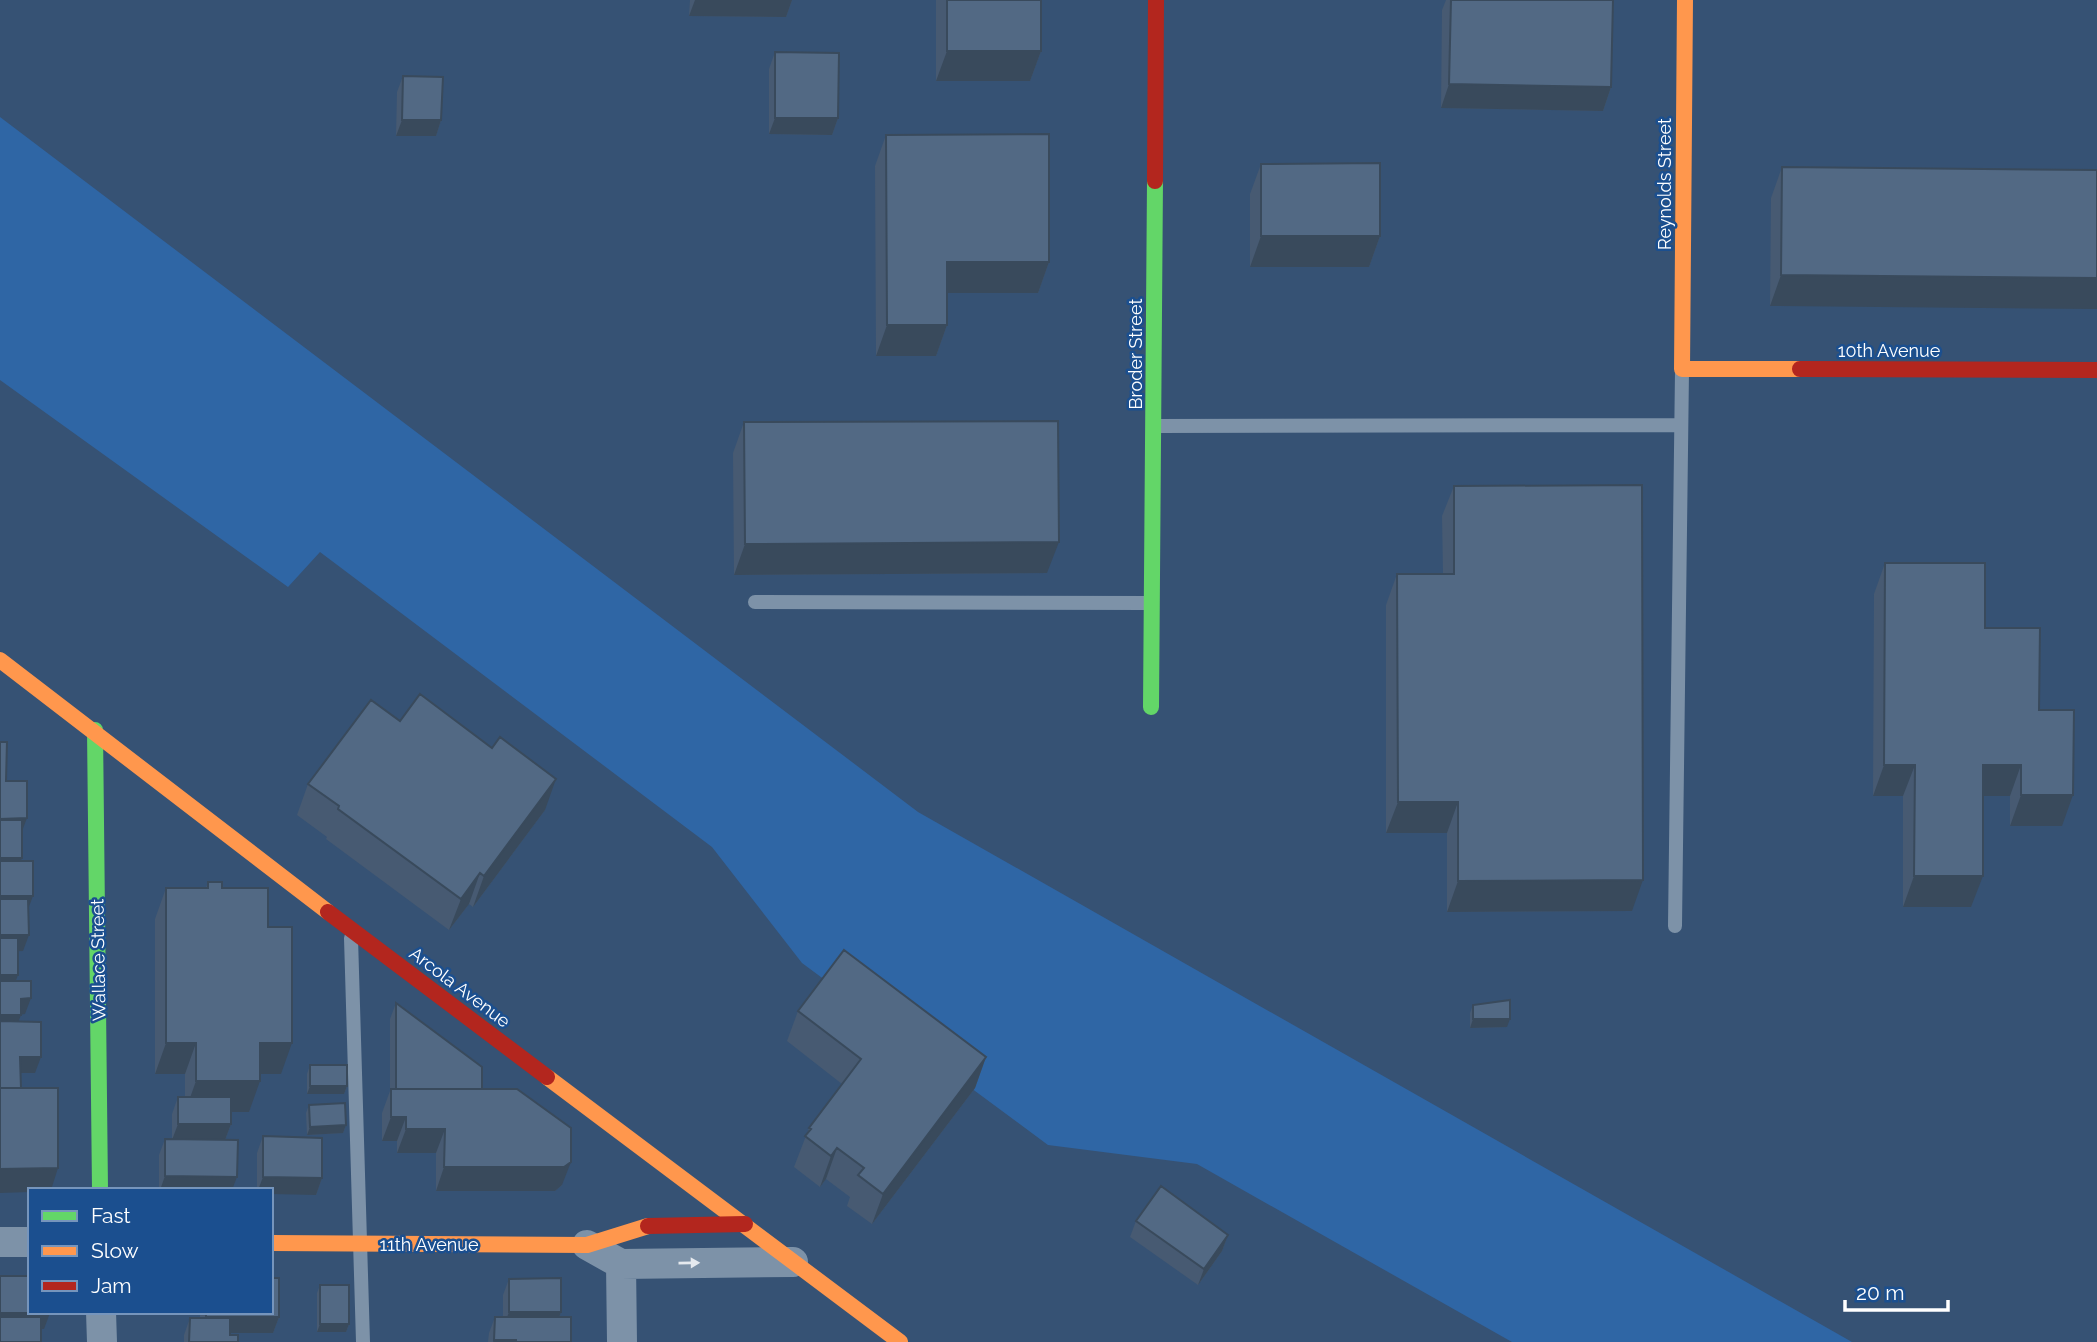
<svg xmlns="http://www.w3.org/2000/svg" width="2097" height="1342" viewBox="0 0 2097 1342" font-family="Raleway,sans-serif">
<style>
.green{fill:#2f66a5}
.lines{fill:none;stroke-linecap:round;stroke-linejoin:round}
.lane{stroke:#7d92a8;stroke-width:14}
.street{stroke:#7d92a8;stroke-width:30}
.fast{stroke:#63d668;stroke-width:16}
.slow{stroke:#ff974d;stroke-width:16}
.jam{stroke:#b3261e;stroke-width:16}
.wall{fill:#475a72}
.shaded-wall{fill:#394a5c}
.building{fill:#526984;stroke:#394a5c;stroke-width:2}
.oneway{fill:#e5e9ee}
.labels{text-anchor:middle;dominant-baseline:central;stroke-width:5;stroke-linejoin:round;paint-order:stroke}
.street-label{font-size:18px;fill:#fff;stroke:#1b4f8f}
</style>
<rect width="100%" height="100%" fill="#365274"/>
<path class="green" d="M0 117 918 812 1852 1342H1512L1197 1164 1048 1145 802 963 712 847 320 552 288 587 0 380Z"/>
<g class="lines">
<path class="lane" d="M1156 426 1679 425
M755 602 1150 603
M1675 926 1682 371
M351 938 363 1342"/>
<path class="street" d="M0 1242H30
M587 1245 621 1264 793 1262
M621 1264 622 1342
M101 1312 102 1342"/>
<path class="fast" d="M1151 707 1155 181
M95 730 100 1190"/>
<path class="slow" d="M1685 0 1682 369H1800
M0 660 328 912
M547 1077 900 1342
M271 1243 587 1245 648 1226"/>
<path class="jam" d="M1155 181 1156 0
M1800 369 2097 370
M328 912 547 1077
M648 1226 745 1224"/>
</g>
<path class="wall" d="M690 0H792L786 17 689 16Z
M936 0H1041V51L1030 81H936Z
M1446 0H1613L1611 87 1603 111 1441 108 1442 10Z
M775 52 838 118 832 135 769 134V69Z
M403 76 441 120 436 136H396L397 92Z
M886 135 1049 262 1038 293H947V325L936 356H876L875 166Z
M1261 164 1380 236 1369 267H1250V194Z
M1782 167 2097 170 1770 306 1771 198Z
M744 422 1047 573 734 575 733 453Z
M1454 486 1632 911 1447 912V833H1386V605L1397 574H1443L1442 516Z
M1885 563 1985 628 2039 710 2062 826H2010V796H1983L1971 907H1903V796H1873L1874 594Z
M400 721 545 810 473 907 469 904 449 930 326 839 327 837 297 815 308 784Z
M208 882 222 888 268 927 281 1074H260L249 1112H231V1124L225 1140 232 1190H159V1155L165 1139H172V1114L178 1097H185V1074H155V919L166 888H206Z
M396 1003 482 1089 562 1185 555 1191H436V1153H397V1141H382V1113L390 1091V1019Z
M1473 1005 1507 1027 1470 1028V1013Z
M798 1011 986 1057 975 1088 872 1224 847 1206 850 1197 826 1179 820 1187 794 1167 809 1128 842 1084 787 1041Z
M310 1065 347 1086 344 1094H307V1074Z
M309 1105 346 1125 343 1133 307 1135 306 1113Z
M263 1136 322 1178 316 1195 271 1190H257V1153Z
M1136 1221 1228 1235 1222 1251 1198 1285 1130 1237Z
M509 1279 561 1312 559 1317 571 1342H488L489 1333 495 1317H503V1295Z
M320 1285 349 1324 346 1332H317V1293Z
M194 1312H271L279 1317 273 1333H230V1335L238 1342H184V1335L190 1318H200V1315H194Z"/>
<path class="shaded-wall" d="M695 0H792L786 17 689 16Z
M947 51H1041L1030 81H936Z
M1449 84 1611 87 1603 111 1441 108Z
M775 118H838L832 135 769 134Z
M402 120H441L436 136H396Z
M1261 236H1380L1369 267H1250Z
M947 262H1049L1038 293H936Z
M1781 275 2097 278V309L1770 306Z
M887 325H947L936 356H876Z
M1059 542 1047 573 734 575 745 544Z
M1884 765H1915L1903 796H1873Z
M1983 765H2021L2010 796H1972Z
M556 779 545 810 473 907 484 876Z
M2021 795H2073L2062 826H2010Z
M1398 802H1458L1447 833H1386Z
M27 818 21 834 0 819Z
M0 858H22L16 874 0 875Z
M480 873 469 904 449 930 461 899Z
M1914 876H1983L1971 907H1903Z
M1643 880 1632 911 1447 912 1458 881Z
M0 896H33L27 912H0Z
M0 935H29L23 951 0 952Z
M0 975H18L12 991 0 992Z
M31 998 25 1014 19 1015H21L15 1031H0V1015L21 999Z
M1473 1019H1510L1507 1027 1470 1028Z
M166 1043H196L185 1074H155Z
M260 1043H292L281 1074H249Z
M20 1057H41L35 1073H15Z
M986 1057 975 1088 872 1224 883 1194Z
M196 1081H260L249 1112H185Z
M310 1086H347L344 1094H307Z
M391 1117H406L397 1141H382Z
M178 1124H231L225 1140H172Z
M346 1125 343 1133 307 1135 310 1127Z
M406 1129H445L436 1153H397Z
M837 1148 826 1179 820 1187 831 1156Z
M571 1162 562 1185 555 1191H436L444 1167Z
M58 1168 51 1190H30V1192L0 1193V1169Z
M165 1176 237 1177 232 1190H160Z
M263 1177 322 1178 316 1195 271 1194V1190H258Z
M1228 1235 1222 1251 1198 1285 1204 1269Z
M195 1312H201L200 1315H194Z
M509 1312H561L555 1328H503Z
M0 1313H50L44 1329H0Z
M206 1317H279L273 1333H200Z
M320 1324H349L346 1332H317Z
M494 1340H516L515 1342H493Z"/>
<path class="building" d="M947 0H1041V51H947Z
M1451 0H1613L1611 87 1449 84Z
M775 52 839 53 838 118H775Z
M403 76 443 77 441 120H402Z
M1049 134V262H947V325H887L886 135Z
M1380 163V236H1261V164Z
M1782 167 2097 170V278L1781 275Z
M1058 421 1059 542 745 544 744 422Z
M1642 485 1643 880 1458 881V802H1398L1397 574H1454V486Z
M1885 563H1985V628H2040L2039 710H2074L2073 795H2021V765H1983V876H1914L1915 765H1884Z
M420 694 492 748 500 737 556 779 484 876 480 873 461 899 338 809 339 806 308 784 371 700 400 721Z
M0 742H7L6 781H27V818L0 819Z
M0 820H22V858H0Z
M0 861H33V896H0Z
M208 882H222V888H268V927H292V1043H260V1081H196V1043H166V888H208Z
M0 899H28L29 935H0Z
M0 938H18V975H0Z
M844 950 986 1057 883 1194 858 1175 864 1168 837 1148 831 1156 805 1136 811 1129 809 1128 861 1059 798 1011Z
M0 981H31V998L21 999V1015H0Z
M1510 1000V1019H1473V1005Z
M396 1003 482 1067V1089H396Z
M0 1021 41 1022V1057H20L21 1088H0Z
M310 1065H347V1086H310Z
M0 1088H58V1168L0 1169Z
M391 1089H517L571 1128V1162L564 1167H444L445 1129H406V1117H391Z
M178 1097H231V1124H178Z
M345 1103 346 1125 310 1127 309 1105Z
M263 1136 322 1138V1178L263 1177Z
M165 1139 238 1140 237 1177 165 1176Z
M1161 1186 1228 1235 1204 1269 1136 1221Z
M0 1276H30V1312L50 1313H0Z
M271 1278H279V1317H206V1312H271Z
M561 1278V1312H509V1279Z
M320 1285H349V1324H320Z
M0 1317H41V1342H0Z
M495 1317H571V1342H516V1340H494Z
M190 1318H230V1335H238V1342H189Z"/>
<defs><path id="oneway-solid" d="M-6-.8H1V-3.2L6.5 0L1 3.2V.8H-6Z" transform="scale(1.75)"/></defs>
<use class="oneway" href="#oneway-solid" transform="translate(689 1263) rotate(-1)"/>
<g class="labels">
<g class="street-label">
<text transform="translate(1664 184) rotate(-90)">Reynolds Street</text>
<text x="1889" y="350">10th Avenue</text>
<text transform="translate(1135 354) rotate(-90)">Broder Street</text>
<text transform="translate(98 960) rotate(-91)">Wallace Street</text>
<text transform="translate(460 987) rotate(37)">Arcola Avenue</text>
<text x="429" y="1244">11th Avenue</text>
</g>
</g>
<rect x="28" y="1188" width="245" height="126" fill="#1b4f8f" stroke="#7695bc" stroke-width="2"/>
<rect x="42" y="1211" width="35" height="10" fill="#63d668" stroke="#7695bc" stroke-width="2"/>
<text x="91" y="1223" font-size="21" fill="#ffffff">Fast</text>
<rect x="42" y="1246" width="35" height="10" fill="#ff974d" stroke="#7695bc" stroke-width="2"/>
<text x="91" y="1258" font-size="21" fill="#ffffff">Slow</text>
<rect x="42" y="1281" width="35" height="10" fill="#b3261e" stroke="#7695bc" stroke-width="2"/>
<text x="91" y="1293" font-size="21" fill="#ffffff">Jam</text>
<path d="M1845 1300v10h103v-10" fill="none" stroke="#ffffff" stroke-width="3.5"/>
<text x="1856" y="1300" font-size="21" fill="#ffffff" stroke="#1b4f8f" stroke-width="5" paint-order="stroke">20 m</text>
</svg>
